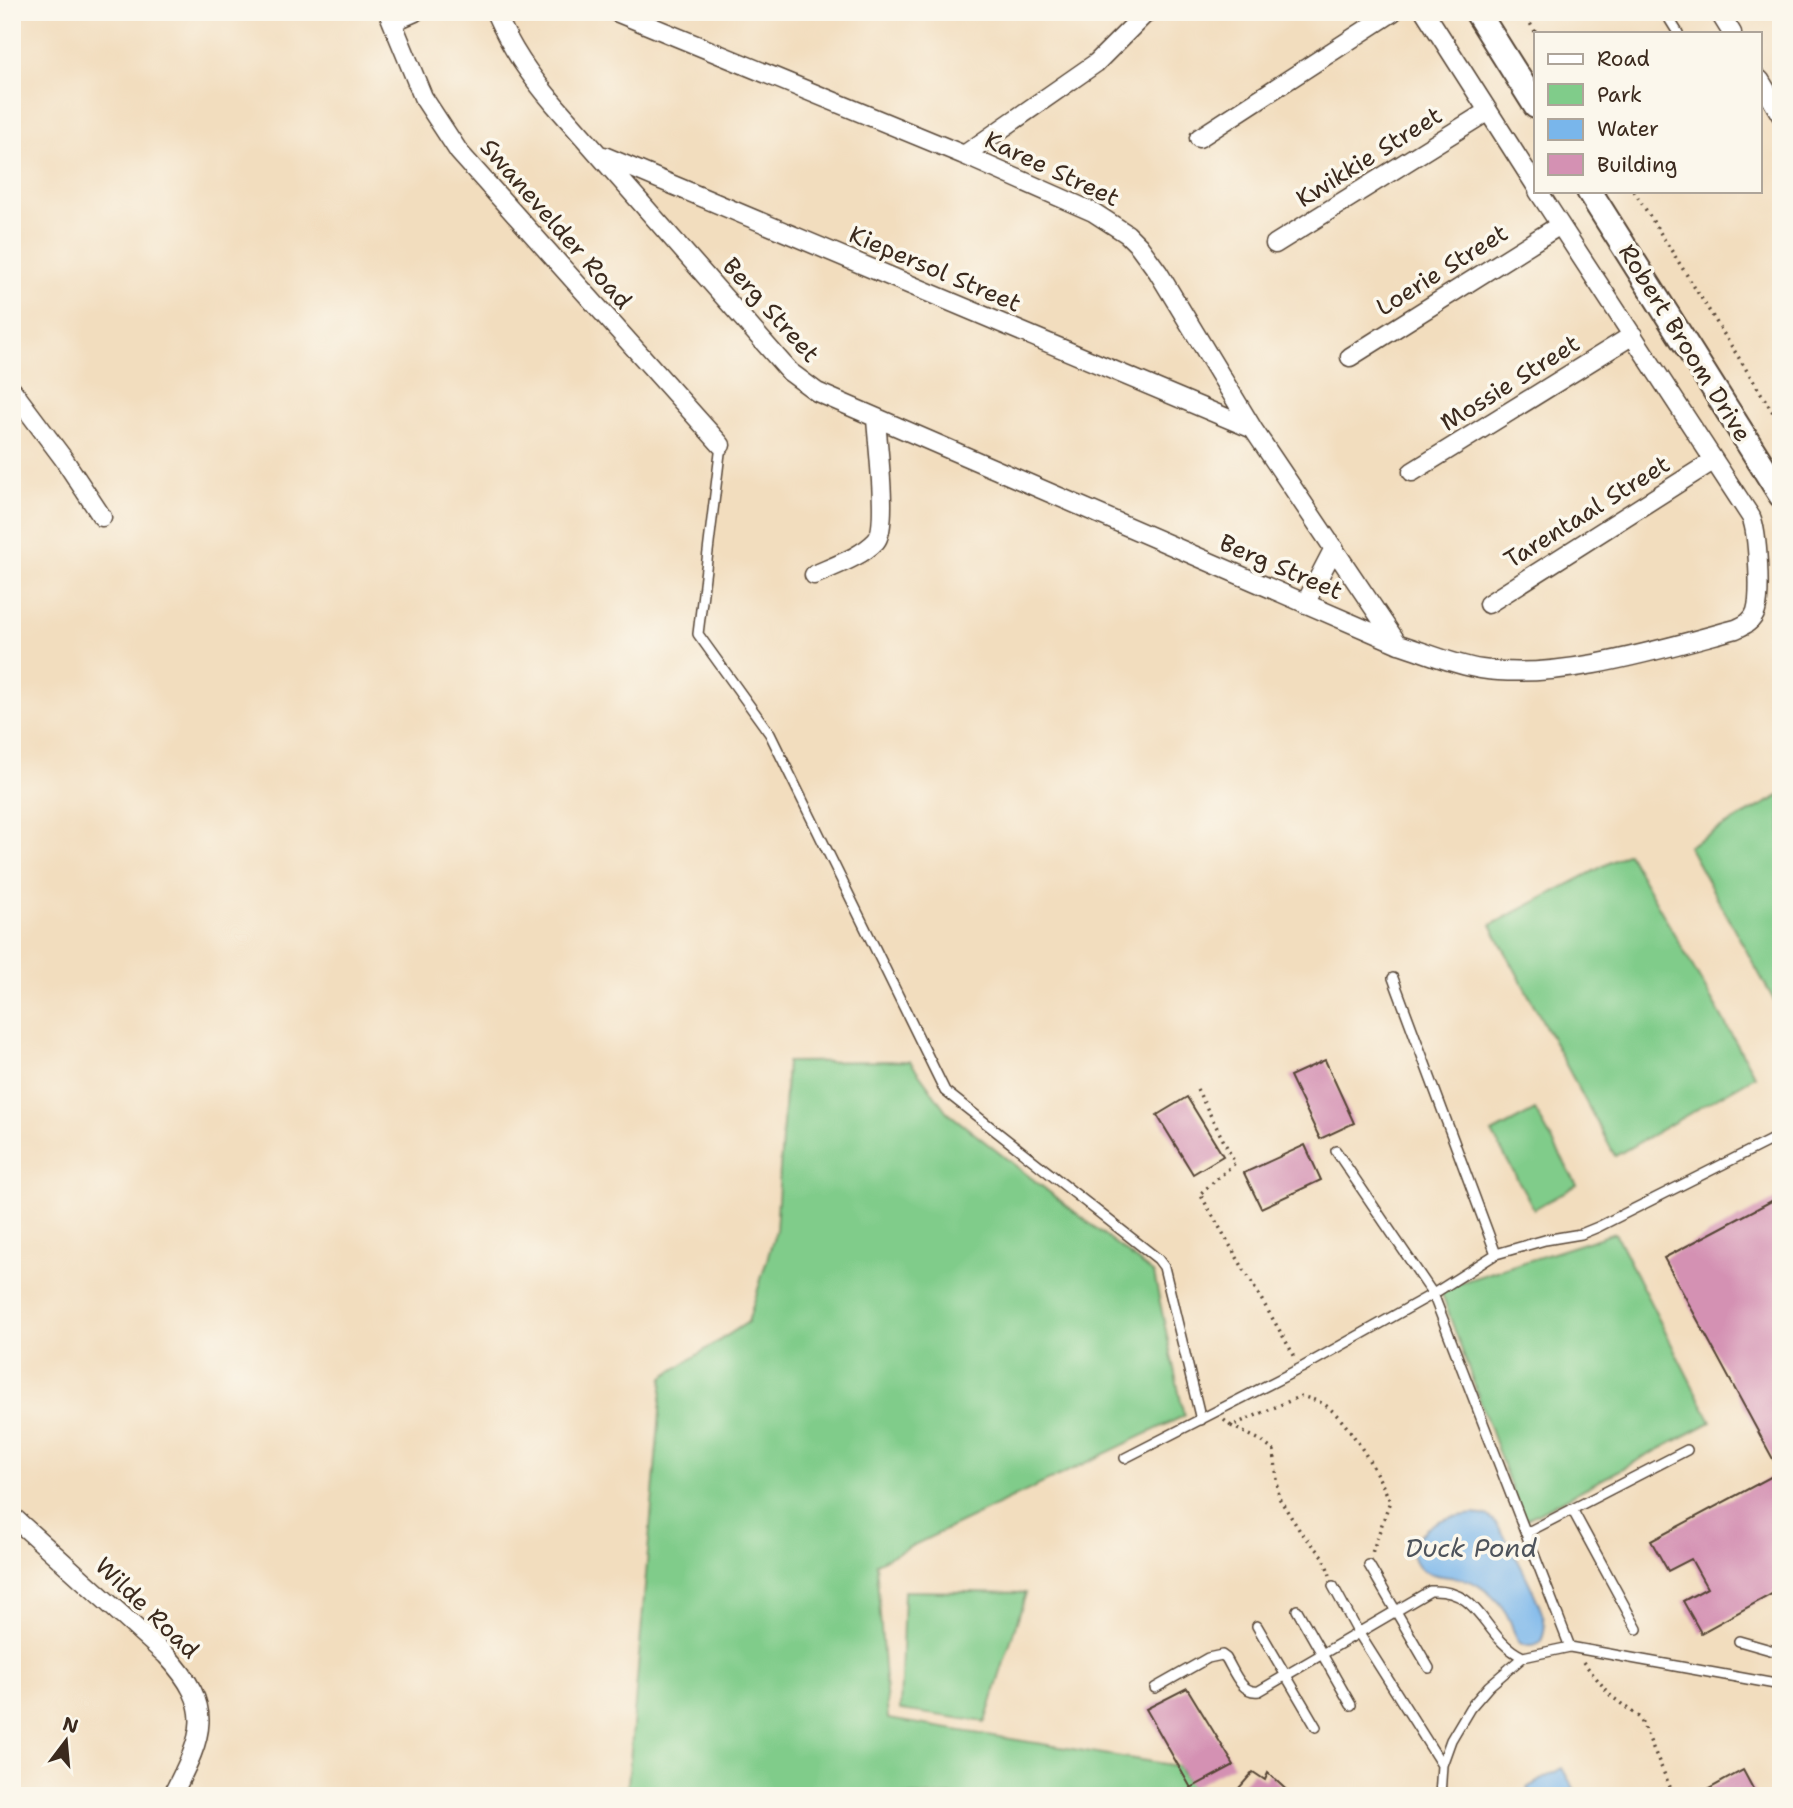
<svg xmlns="http://www.w3.org/2000/svg" width="1793" height="1808" viewBox="0 0 1793 1808" font-family="'Shantell Sans',sans-serif">
<style>
.green{fill:#80cc8a;stroke:#5e7b54;stroke-width:2}
.water{fill:#79b6eb;stroke:#5a7084;stroke-width:2}
.building{fill:#d491b3}
.lines{fill:none;stroke-linecap:round;stroke-linejoin:round}
.lane-casing{stroke:#564536;stroke-width:12}
.street-casing{stroke:#564536;stroke-width:21}
.secondary-casing{stroke:#564536;stroke-width:28}
.path{stroke:#564536;stroke-width:3.5;stroke-dasharray:2 5;stroke-linecap:butt}
.lane{stroke:#fff;stroke-width:9}
.street{stroke:#fff;stroke-width:18}
.secondary{stroke:#fff;stroke-width:24}
.labels{text-anchor:middle;dominant-baseline:central;stroke-width:7;stroke-linejoin:round;paint-order:stroke}
.street-label{font-size:24px;fill:#3b2a1e;stroke:#fbf7ec}
.water-label{font-size:26px;font-style:italic;fill:#4e545c;stroke:#fbf7ec}
</style>
<rect width="100%" height="100%" fill="#fbf7ec"/>
<filter id="ink" filterUnits="userSpaceOnUse"><feTurbulence type="fractalNoise" baseFrequency=".0143" numOctaves="2"/><feDisplacementMap in="SourceGraphic" scale="14" xChannelSelector="R" yChannelSelector="G"/><feConvolveMatrix kernelMatrix="1 2 1 2 8 2 1 2 1" color-interpolation-filters="sRGB"/></filter>
<filter id="wash" filterUnits="userSpaceOnUse"><feTurbulence type="fractalNoise" baseFrequency=".00686" numOctaves="4" result="noise"/><feDisplacementMap in="SourceGraphic" scale="28" xChannelSelector="R" yChannelSelector="G"/><feGaussianBlur stdDeviation="1.57" result="paint"/><feColorMatrix in="noise" values="0 0 0 0 0 0 0 0 0 0 0 0 0 0 0 0 0 1.4 0 .05"/><feComposite in="paint" operator="in"/></filter>
<g filter="url(#wash)">
<rect width="100%" height="100%" fill="#f2ddbe"/>
<path class="green" d="M1781 795V1013L1688 846Z
M1628 853 1755 1076 1615 1156 1491 925Z
M910 1061 947 1112 1154 1274 1184 1416 876 1563 888 1719 1177 1766 1198 1796H627L663 1377 748 1322 776 1230 787 1062Z
M1535 1110 1577 1185 1534 1209 1492 1133Z
M1615 1233 1711 1422 1523 1521 1440 1289Z
M904 1591 1026 1593 985 1722 900 1710Z"/>
<path class="water" d="M1474 1514C1478 1515 1485 1515 1489 1517 1504 1527 1537 1597 1543 1616 1546 1624 1545 1641 1536 1645 1531 1647 1524 1646 1520 1643 1514 1638 1513 1626 1509 1619 1503 1604 1482 1584 1466 1580 1440 1573 1413 1581 1411 1545 1432 1519 1442 1518 1474 1514Z
M1562 1768 1578 1796H1531L1527 1788Z"/>
<g id="blocks">
<path class="building" d="M1325 1060 1354 1123 1320 1139 1290 1076Z
M1187 1097 1223 1156 1193 1174 1157 1115Z
M1305 1145 1321 1180 1261 1208 1244 1173Z
M1781 1196V1589L1701 1633 1683 1601 1707 1588 1691 1559 1668 1571 1651 1541 1780 1472 1664 1258Z
M1187 1688 1234 1765 1191 1788 1146 1709Z
M1743 1770 1757 1796H1696Z
M1253 1772 1265 1780 1268 1773 1293 1796H1232Z"/>
</g>
</g>
<g filter="url(#ink)">
<use href="#blocks" fill-opacity="0" stroke="#564536" stroke-width="2"/>
<g class="lines">
<defs>
<path id="lane" d="M1665 12 1678 33
M721 445 698 634 770 734 945 1091 1158 1259 1164 1267 1201 1420
M1393 978 1496 1254
M1336 1151 1433 1294 1570 1647
M1125 1458 1301 1368 1433 1294 1496 1254 1545 1240 1581 1234 1598 1227 1781 1135
M1572 1509 1637 1629
M1528 1532 1687 1450
M1369 1565 1429 1668
M1333 1586 1358 1632 1442 1765
M1297 1610 1351 1705
M1257 1626 1316 1727
M1739 1641 1781 1653
M1155 1688 1208 1658 1222 1655 1226 1658C1234 1671 1241 1694 1259 1691L1430 1591C1483 1588 1482 1638 1523 1657
M1440 1796 1442 1765 1451 1740 1470 1708 1489 1686 1523 1657 1570 1647 1781 1685"/>
<path id="street" d="M388 12 423 97 459 152 721 445
M495 12C512 50 528 73 555 105L790 372 817 392 1399 644C1425 652 1454 665 1481 669 1559 681 1661 649 1736 629 1745 625 1753 621 1756 611 1761 595 1758 532 1751 517L1538 191
M616 12 964 155 1093 212 1127 234 1139 246 1158 272 1253 429 1398 644
M1425 12 1536 186
M1719 12 1732 33
M392 22 415 12
M1760 80 1781 115
M1199 138 1393 12
M964 155 1096 63 1147 12
M604 156 1253 429
M1275 244 1488 111
M1350 357 1560 225
M12 390 63 458 102 517
M1412 472 1633 335
M814 575C834 566 861 557 876 541 889 526 877 442 876 418
M1305 604 1334 548
M1488 604 1713 461
M12 1516 166 1655C217 1710 202 1736 172 1796"/>
<path id="secondary" d="M1477 12 1536 106
M1589 191 1781 495"/>
</defs>
<use href="#lane" class="lane-casing"/>
<use href="#street" class="street-casing"/>
<use href="#secondary" class="secondary-casing"/>
<path class="path" d="M1523 12 1536 33
M1634 191 1781 425
M1197 1089 1235 1163 1200 1194 1295 1357
M1224 1420 1231 1426 1301 1396C1308 1398 1315 1400 1322 1403 1348 1418 1378 1474 1390 1501L1372 1553
M1231 1426 1260 1440 1274 1451 1279 1498 1300 1531 1323 1556 1330 1575
M1583 1662 1611 1696 1640 1718 1674 1796"/>
<use href="#lane" class="lane"/>
<use href="#street" class="street"/>
<use href="#secondary" class="secondary"/>
</g>
</g>
<g class="labels">
<g class="street-label">
<text transform="translate(1369 157) rotate(-32)">Kwikkie Street</text>
<text transform="translate(1052 169) rotate(25)">Karee Street</text>
<text transform="translate(556 224) rotate(49)">Swanevelder Road</text>
<text transform="translate(935 269) rotate(23)">Kiepersol Street</text>
<text transform="translate(1442 270) rotate(-32)">Loerie Street</text>
<text transform="translate(771 310) rotate(48)">Berg Street</text>
<text transform="translate(1685 343) rotate(58)">Robert Broom Drive</text>
<text transform="translate(1510 383) rotate(-32)">Mossie Street</text>
<text transform="translate(1587 512) rotate(-32)">Tarentaal Street</text>
<text transform="translate(1281 567) rotate(23)">Berg Street</text>
<text transform="translate(147 1608) rotate(44)">Wilde Road</text>
</g>
<g class="water-label">
<text x="1471" y="1547">Duck Pond</text>
</g>
</g>
<rect width="1793" height="1808" fill="none" stroke="#fbf7ec" stroke-width="42"/>
<rect x="1534" y="32" width="228" height="161" fill="#fbf7ec" stroke="#aea59a" stroke-width="2"/>
<rect x="1548" y="54" width="35" height="10" fill="#ffffff" stroke="#aea59a" stroke-width="2"/>
<text x="1597" y="66" font-size="21" fill="#3b2a1e">Road</text>
<rect x="1548" y="84" width="35" height="21" fill="#80cc8a" stroke="#aea59a" stroke-width="2"/>
<text x="1597" y="102" font-size="21" fill="#3b2a1e">Park</text>
<rect x="1548" y="119" width="35" height="21" fill="#79b6eb" stroke="#aea59a" stroke-width="2"/>
<text x="1597" y="136" font-size="21" fill="#3b2a1e">Water</text>
<rect x="1548" y="154" width="35" height="21" fill="#d491b3" stroke="#aea59a" stroke-width="2"/>
<text x="1597" y="172" font-size="21" fill="#3b2a1e">Building</text>
<g transform="translate(66 1741) rotate(16)" stroke="#fbf7ec" stroke-width="5" paint-order="stroke">
<path d="M0-5L12 26L0 18L-12 26Z" fill="#3b2a1e"/>
<text y="-10" font-size="19" font-weight="bold" text-anchor="middle" fill="#3b2a1e">N</text>
</g>
</svg>
